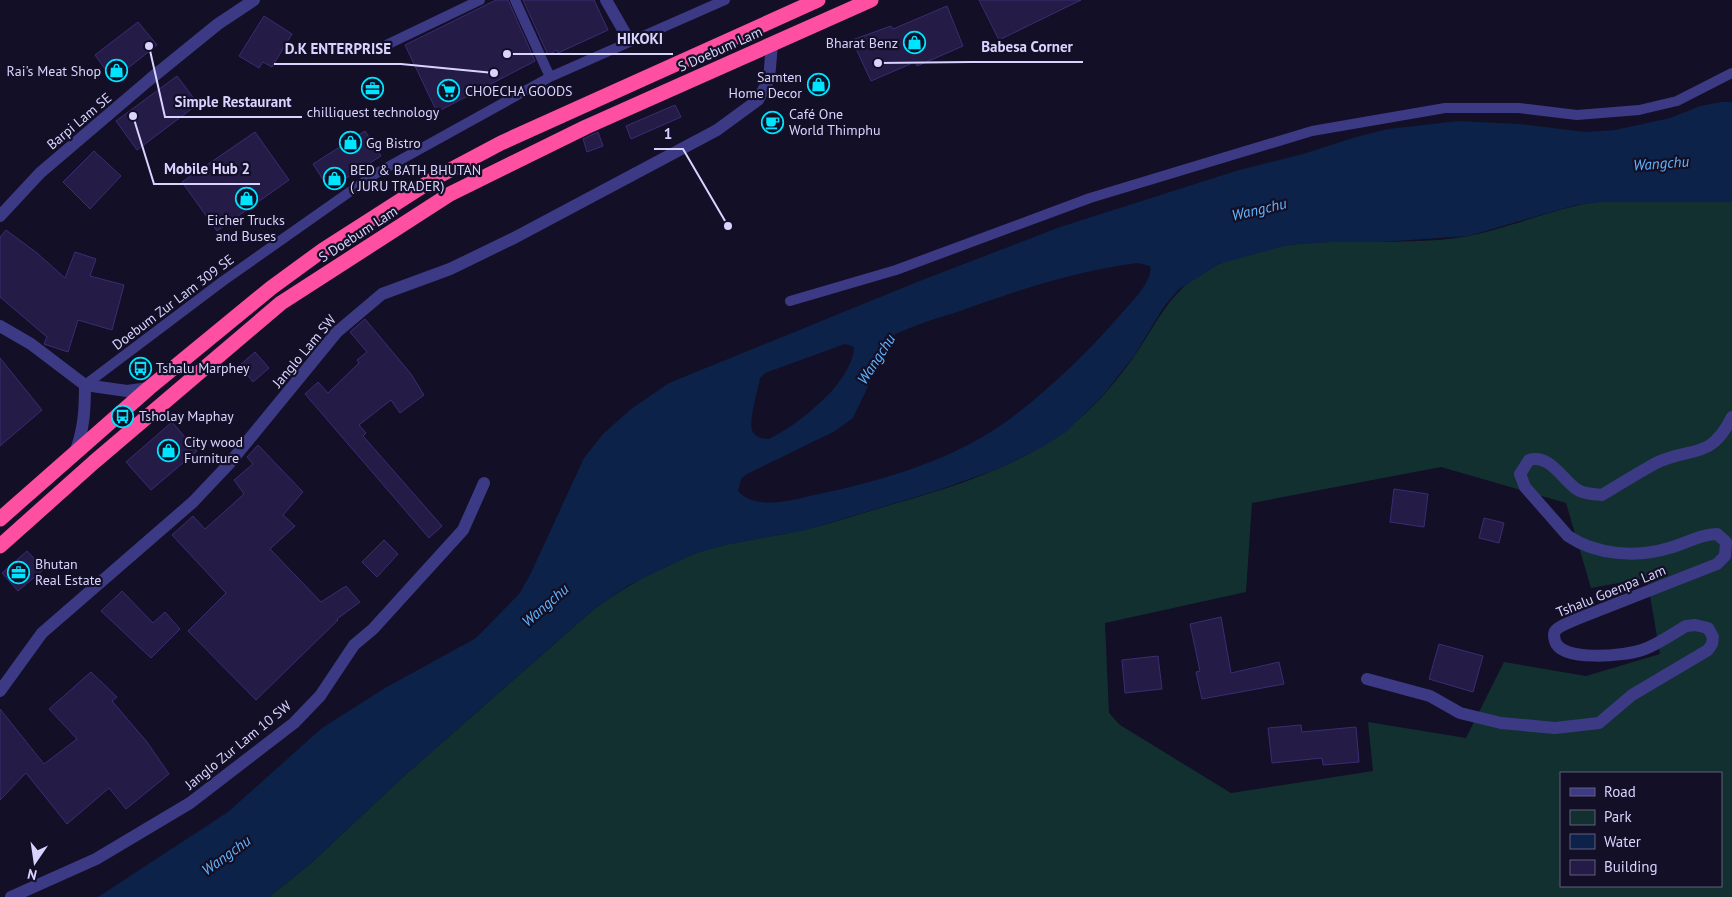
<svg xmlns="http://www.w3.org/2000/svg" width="1732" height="897" viewBox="0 0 1732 897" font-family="'PT Sans',sans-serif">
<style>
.green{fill:#12302f;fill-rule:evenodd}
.water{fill:#0c2248;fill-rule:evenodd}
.building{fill:#241b47;stroke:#3b2d73}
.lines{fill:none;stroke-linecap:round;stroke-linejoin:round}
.lane{stroke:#3d3a85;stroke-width:10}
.street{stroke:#3d3a85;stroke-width:12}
.highway{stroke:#ff4fa3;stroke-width:15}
.labels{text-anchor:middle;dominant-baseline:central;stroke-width:4.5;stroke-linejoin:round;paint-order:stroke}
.poi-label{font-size:14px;fill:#d9d4ff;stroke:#130f26;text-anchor:start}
.street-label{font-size:14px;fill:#d9d4ff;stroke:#130f26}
.water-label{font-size:15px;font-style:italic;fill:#62b6ff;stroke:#130f26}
.leader{fill:none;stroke:#d9d4ff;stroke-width:2}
.callout-dot{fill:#d9d4ff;stroke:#130f26;stroke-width:2}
.callout-label{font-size:15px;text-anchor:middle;font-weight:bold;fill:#d9d4ff;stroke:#130f26;stroke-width:4.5;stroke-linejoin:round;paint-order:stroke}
</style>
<rect width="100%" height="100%" fill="#130f26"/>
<path class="green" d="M1719 200 1732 202V897H269L309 865 403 777 594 609C627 586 661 565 699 552 732 541 768 538 803 530 831 524 859 514 887 506 925 495 963 484 999 468 1058 443 1096 410 1133 358 1154 328 1166 297 1198 276 1272 227 1365 248 1448 239 1492 234 1533 216 1575 206 1614 196 1677 201 1719 200ZM1441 467 1566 503 1591 588 1647 578 1660 654 1586 676 1504 662 1466 738 1368 722 1373 771 1231 793 1120 725 1109 713 1105 623 1246 592 1252 503ZM1561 773H1721V886H1561Z"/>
<path class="water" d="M1721 102H1732V202H1601L1576 205 1468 236 1381 242H1328L1288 245 1219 264 1178 290 1163 308 1134 356 1104 394 1066 432 1044 446 1000 468 939 490 806 530 725 545 696 553 629 585 594 609 403 777 309 865 269 897H98L228 812 322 728 385 688 476 638 519 594 530 575 584 458 603 434 631 409 669 383 917 282 1060 227 1239 170 1303 154 1356 137 1388 129 1459 121 1519 124 1586 132 1615 130 1670 118 1700 106ZM1137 263 1150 266C1154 280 1130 304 1121 314 1090 350 1050 389 1011 418 955 460 882 481 814 495 792 500 756 511 738 491L741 479 747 474 835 431 853 418 892 336C914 325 938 318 960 311 1018 290 1077 271 1137 263ZM845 344 854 347C853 382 798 425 769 439 762 439 755 437 752 430 749 419 758 390 760 378L765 373Z"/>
<path class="building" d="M496 0H508L535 61 437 112 405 45Z
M523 0H594L608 30 558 53 557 50 548 55Z
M979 0H1081L999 40Z
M947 6 963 46 917 66 915 62 871 81 852 40 891 26 893 29Z
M264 16 292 34 272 67 263 62 259 68 239 56Z
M138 22 157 45 113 80 95 55Z
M177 76 198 104 137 150 116 121Z
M675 105 681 117 631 139 626 126Z
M365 131 381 156 329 189 313 164Z
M255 132 289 180 217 231 182 182Z
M598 132 603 146 587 152 583 139Z
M94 151 121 176 90 209 63 182Z
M6 230 37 253 65 278 75 252 96 259 90 276 124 285 112 330 78 320 68 352 44 344 47 337 0 297V237Z
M365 319 411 374 424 395 400 413 391 400 359 425 366 433 363 436 442 526 429 538 305 394 318 382 328 393 359 363 357 360 367 352 350 332Z
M255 352 269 368 253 382 240 365Z
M0 358 42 410 0 446Z
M172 422 197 451 151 490 126 462Z
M258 445 303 492 283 515 295 526 270 549 321 602 346 586 360 602 337 619 338 620 256 700 188 631 226 593 172 535 193 516 205 529 244 494 234 480 253 464 247 457Z
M1394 489 1428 494 1424 527 1390 522Z
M1484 518 1504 523 1499 543 1479 538Z
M384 540 398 554 377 577 362 562Z
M27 551 44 569 18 591 2 573Z
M122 591 153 623 165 612 180 629 151 658 101 611Z
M1221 617 1231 673 1279 662 1284 684 1202 699 1196 672 1200 671 1190 624Z
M1439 644 1483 656 1473 692 1429 679Z
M1158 656 1162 689 1125 693 1122 660Z
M91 672 117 697 112 701 147 742 169 774 126 809 109 788 67 824 26 773 0 800V709L44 764 77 739 49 709Z
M1301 725 1302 732 1356 727 1359 762 1323 765 1322 758 1272 763 1268 728Z"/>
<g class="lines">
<path class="lane" d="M515 0 550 77
M378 49 480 0
M790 301 896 270 1090 198 1312 131 1445 108H1519L1577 115 1639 110 1677 101 1732 73
M85 385 223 281 375 174 550 77 725 0"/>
<path class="street" d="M606 0 629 40
M0 216 40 173 149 80 218 24 254 0
M0 326 31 344 85 385 127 391 149 388
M75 453C84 429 85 410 85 385
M1367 679 1430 696 1460 713 1501 723 1555 728 1599 723 1632 695 1708 650 1712 644 1713 637 1708 628 1695 625 1686 626C1672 634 1657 645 1642 650 1624 656 1561 662 1555 641 1554 637 1553 633 1556 630 1560 625 1571 622 1577 619L1717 564 1725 556 1726 542 1717 534C1700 534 1685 544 1669 548 1637 558 1596 555 1568 536L1525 487 1520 474 1529 460C1549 454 1561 477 1575 488 1582 494 1594 494 1602 495 1620 484 1638 473 1656 463 1692 446 1710 461 1732 417
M0 691 42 633 193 502 228 465 337 332 382 294 450 269 514 238 717 130 758 100 769 79 772 44
M11 897 96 859 190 803 294 723 320 696 354 645 373 629 463 530 484 483"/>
<path class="highway" d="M0 519 149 388 271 288 323 250 437 177 501 143 818 0
M0 546 94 462 281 303 450 194 586 127 871 0"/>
</g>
<defs>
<symbol id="shop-ring" viewBox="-11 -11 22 22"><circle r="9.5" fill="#130f26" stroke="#00e5ff" stroke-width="1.5"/><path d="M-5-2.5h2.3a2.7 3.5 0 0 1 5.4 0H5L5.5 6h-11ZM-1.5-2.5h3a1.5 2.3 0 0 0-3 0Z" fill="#00e5ff"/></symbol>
<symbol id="office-ring" viewBox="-11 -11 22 22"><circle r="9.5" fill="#130f26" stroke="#00e5ff" stroke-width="1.5"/><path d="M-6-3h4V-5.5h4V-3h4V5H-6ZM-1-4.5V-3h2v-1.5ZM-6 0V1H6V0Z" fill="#00e5ff"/></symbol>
<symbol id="supermarket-ring" viewBox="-11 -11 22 22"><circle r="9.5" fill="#130f26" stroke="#00e5ff" stroke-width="1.5"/><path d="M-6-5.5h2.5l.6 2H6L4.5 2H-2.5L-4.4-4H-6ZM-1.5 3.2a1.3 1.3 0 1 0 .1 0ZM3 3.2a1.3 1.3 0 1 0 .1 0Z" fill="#00e5ff"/></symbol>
<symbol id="cafe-ring" viewBox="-11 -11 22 22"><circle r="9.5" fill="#130f26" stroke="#00e5ff" stroke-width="1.5"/><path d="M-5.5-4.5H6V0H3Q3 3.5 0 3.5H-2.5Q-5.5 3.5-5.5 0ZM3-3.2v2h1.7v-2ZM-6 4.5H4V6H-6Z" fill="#00e5ff"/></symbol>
<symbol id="bus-ring" viewBox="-11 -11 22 22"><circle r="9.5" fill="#130f26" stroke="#00e5ff" stroke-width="1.5"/><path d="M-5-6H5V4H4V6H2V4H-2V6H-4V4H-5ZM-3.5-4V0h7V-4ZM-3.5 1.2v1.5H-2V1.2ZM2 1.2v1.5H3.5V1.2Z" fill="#00e5ff"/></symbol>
</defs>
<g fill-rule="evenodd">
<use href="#shop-ring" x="902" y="30" width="25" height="25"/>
<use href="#shop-ring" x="104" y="58" width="25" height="25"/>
<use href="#shop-ring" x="806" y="72" width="25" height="25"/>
<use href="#office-ring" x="360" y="76" width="25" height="25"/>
<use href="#supermarket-ring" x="436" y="78" width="25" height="25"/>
<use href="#cafe-ring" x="760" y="110" width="25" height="25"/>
<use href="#shop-ring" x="338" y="130" width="25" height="25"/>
<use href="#shop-ring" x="322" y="166" width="25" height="25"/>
<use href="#shop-ring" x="234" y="186" width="25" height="25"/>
<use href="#bus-ring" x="128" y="356" width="25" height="25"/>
<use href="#bus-ring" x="110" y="404" width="25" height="25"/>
<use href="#shop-ring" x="156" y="438" width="25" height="25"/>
<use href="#office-ring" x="6" y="560" width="25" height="25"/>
</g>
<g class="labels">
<g class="poi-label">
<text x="898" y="43" text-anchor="end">Bharat Benz</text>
<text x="101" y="71" text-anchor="end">Rai's Meat Shop</text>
<text x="802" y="77" text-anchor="end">Samten<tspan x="802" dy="16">Home Decor</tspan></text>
<text x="465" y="91">CHOECHA GOODS</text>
<text x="373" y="112" text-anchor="middle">chilliquest technology</text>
<text x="789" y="114">Café One<tspan x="789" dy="16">World Thimphu</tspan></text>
<text x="366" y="143">Gg Bistro</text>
<text x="350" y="170">BED &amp; BATH BHUTAN<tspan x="350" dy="16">( JURU TRADER)</tspan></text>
<text x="246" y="220" text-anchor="middle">Eicher Trucks<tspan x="246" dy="16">and Buses</tspan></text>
<text x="156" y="368">Tshalu Marphey</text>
<text x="139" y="416">Tsholay Maphay</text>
<text x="184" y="442">City wood<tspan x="184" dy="16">Furniture</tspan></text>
<text x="35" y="564">Bhutan<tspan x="35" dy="16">Real Estate</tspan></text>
</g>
<g class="street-label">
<text transform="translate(720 49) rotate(-24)">S Doebum Lam</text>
<text transform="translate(79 121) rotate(-40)">Barpi Lam SE</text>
<text transform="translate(358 234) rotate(-33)">S Doebum Lam</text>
<text transform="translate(173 302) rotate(-37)">Doebum Zur Lam 309 SE</text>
<text transform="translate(304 351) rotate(-50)">Janglo Lam SW</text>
<text transform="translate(1611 591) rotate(-22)">Tshalu Goenpa Lam</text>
<text transform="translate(238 745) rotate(-39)">Janglo Zur Lam 10 SW</text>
</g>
<g class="water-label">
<text transform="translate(1661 163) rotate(-4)">Wangchu</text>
<text transform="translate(1259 209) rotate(-13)">Wangchu</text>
<text transform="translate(876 359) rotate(-57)">Wangchu</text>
<text transform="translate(545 605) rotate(-41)">Wangchu</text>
<text transform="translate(226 855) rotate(-36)">Wangchu</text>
</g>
</g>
<path class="leader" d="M507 54L607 54H673M878 63L971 62H1083M494 73L401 64H274M149 46L165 117H302M728 226L683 149H654M133 116L154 184H260"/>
<g class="callout-dot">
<circle cx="507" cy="54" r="5"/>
<circle cx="878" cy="63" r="5"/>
<circle cx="494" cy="73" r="5"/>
<circle cx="149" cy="46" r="5"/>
<circle cx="728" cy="226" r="5"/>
<circle cx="133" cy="116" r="5"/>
</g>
<g class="callout-label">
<text x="640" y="44">HIKOKI</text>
<text x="1027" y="52">Babesa Corner</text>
<text x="338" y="54">D.K ENTERPRISE</text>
<text x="233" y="107">Simple Restaurant</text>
<text x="668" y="139">1</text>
<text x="207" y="174">Mobile Hub 2</text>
</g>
<rect x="1560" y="772" width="162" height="115" fill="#130f26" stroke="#625e7d"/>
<rect x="1570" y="788" width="25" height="8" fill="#3d3a85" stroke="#625e7d"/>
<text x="1604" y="797" font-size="15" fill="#d9d4ff">Road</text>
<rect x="1570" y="810" width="25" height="15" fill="#12302f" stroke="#625e7d"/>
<text x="1604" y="822" font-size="15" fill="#d9d4ff">Park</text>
<rect x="1570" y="834" width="25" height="15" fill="#0c2248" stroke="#625e7d"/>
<text x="1604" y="847" font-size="15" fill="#d9d4ff">Water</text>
<rect x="1570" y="860" width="25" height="15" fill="#241b47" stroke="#625e7d"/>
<text x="1604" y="872" font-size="15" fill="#d9d4ff">Building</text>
<g transform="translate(35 862) rotate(193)" stroke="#130f26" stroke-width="4" paint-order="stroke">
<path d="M0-4L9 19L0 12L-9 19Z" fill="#d9d4ff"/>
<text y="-8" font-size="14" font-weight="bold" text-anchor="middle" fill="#d9d4ff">N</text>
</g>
</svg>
